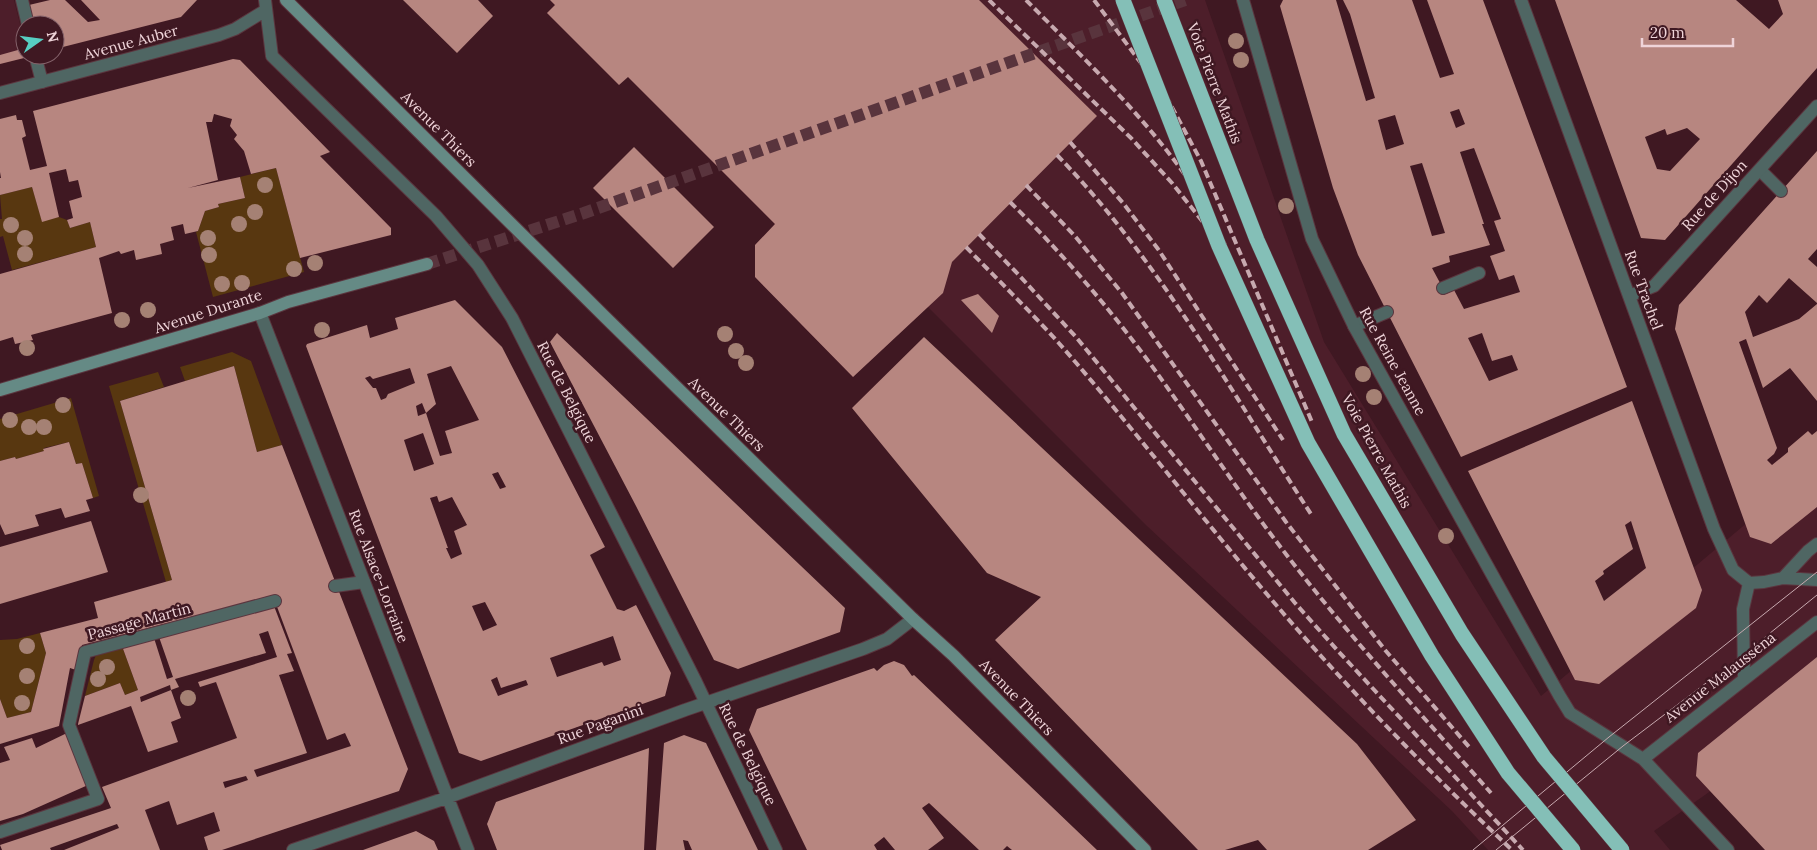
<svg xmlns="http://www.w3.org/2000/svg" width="1817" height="850" viewBox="0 0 1817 850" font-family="Lora,serif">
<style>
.built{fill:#4d1e2a}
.green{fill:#583710}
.building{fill:#b78680;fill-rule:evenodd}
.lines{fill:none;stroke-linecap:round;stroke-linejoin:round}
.secondary-tunnel{stroke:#59343d;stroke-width:12;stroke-dasharray:12 6;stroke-linecap:butt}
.lane-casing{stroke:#5b363f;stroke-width:14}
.street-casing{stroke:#5b363f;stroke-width:14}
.secondary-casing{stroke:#5b363f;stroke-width:14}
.lane{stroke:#4f6663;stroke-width:12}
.street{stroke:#4f6663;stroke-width:12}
.secondary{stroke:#658a85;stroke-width:12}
.tram{stroke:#c7a9af;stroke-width:1}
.rail{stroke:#c7a9af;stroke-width:4;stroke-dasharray:8 4;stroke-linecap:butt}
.highway-bridge-casing{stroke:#5b363f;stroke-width:16;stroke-linecap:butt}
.highway-bridge{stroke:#84bfb7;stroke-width:15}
.tree{fill:#a58174}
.labels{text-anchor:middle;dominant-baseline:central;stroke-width:5;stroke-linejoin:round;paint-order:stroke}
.street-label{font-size:15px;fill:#efd4d9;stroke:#3f1822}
</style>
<rect width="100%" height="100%" fill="#3f1822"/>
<path class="built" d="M0 0H14L25 44V55H28V57L0 64Z
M550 0H1205L1324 342 1541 696 1817 464V708L1736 773 1654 831 1670 850H1488L1452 811 1147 526 928 307 853 377 755 277V245L775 224 628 77 619 85 547 13 555 5Z"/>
<path class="green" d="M276 168 304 272 213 297 196 232 198 231 205 211 219 207 218 204 245 198 240 177Z
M32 187 42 221 59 217 67 220 70 228 90 222 96 247 12 270 3 236 0 237V219H2L0 195Z
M232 352 251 361 282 445 257 452 234 366 185 381 180 367Z
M158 372 164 387 120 401 172 580 166 582 109 386Z
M71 398 99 496 93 498 82 463 76 464 69 442 44 448V451L16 459 15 457 0 461V419Z
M40 633 46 653 31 712 7 718 0 699V640L17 639Z
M122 646 138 690 125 695 120 683 85 696 94 660 96 655Z"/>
<path class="building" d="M50 0H65L88 22 100 20 81 0H197L181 17 55 49V25H34L29 5Z
M403 0H478L493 16 457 53Z
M550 0H979L1097 116 952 262 943 293 853 377 755 277V245L775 224 628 77 619 85 547 13 555 5Z
M1283 0H1336L1366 101 1375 98 1350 14 1343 0H1412L1440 78 1454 74 1427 0H1483L1627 387 1461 457 1358 255 1333 188 1280 6ZM1459 109 1465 124 1456 128 1450 112ZM1395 115 1404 144 1386 150 1378 120ZM1474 148 1501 219 1494 221 1505 251 1490 256 1499 280 1514 275 1520 292 1464 309 1454 290 1446 294 1432 268 1450 262 1449 256 1490 245 1482 224H1484L1460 152ZM1422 163 1445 233 1432 236 1410 166ZM1482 333 1492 361 1512 355 1518 370 1489 381 1468 338Z
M1555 0H1736L1769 29 1783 14 1778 0H1817V68L1665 240 1641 238ZM1687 128 1700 139 1670 171 1657 169 1645 137 1665 129 1667 135Z
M25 48V55H28V57L0 64V55Z
M233 59 240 60 330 152 320 156 391 228V235L300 258 276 168 251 174 244 151 234 139 237 135 230 126 232 119 214 114 212 122H206L218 180 188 188 240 177 245 198 218 204 219 207 205 211 198 231 185 234 183 224 171 227 174 240 160 244 162 254 136 260 134 250 121 254 119 251 99 258 112 313 31 335 33 340 15 344 13 337 0 341V274L96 247 90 222 70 228 67 220 73 218 69 201 82 197 78 180 69 182 66 169 49 173 59 217 42 222 32 187 0 195V178H1L0 172V119L16 115 17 120H22L26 136 22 138 30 170 47 166 33 111Z
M634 147 714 227 673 268 593 188Z
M1817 151V249L1808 259 1817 267V303L1789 278 1767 303 1759 295 1745 312 1753 337 1799 319 1817 304V401L1790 368 1763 388 1746 339 1739 342 1777 448 1774 454 1767 460 1772 465 1788 452V448L1808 431 1812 435 1817 431V507L1771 544 1750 537 1675 329 1679 305Z
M978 294 999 316 992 333 961 300Z
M455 300 502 347 605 547 590 555 617 609 624 611 636 605 671 673 665 696 481 761 459 753 306 346 307 344 367 325 370 338 398 329 395 318ZM451 366 479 420 445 431 452 453 440 456 426 413 418 416 416 406 422 403 426 413 436 404 427 374ZM410 368 415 383 388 394 386 398 381 400 376 388H373L365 378 370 376 373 379ZM423 433 434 464 414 471 404 440ZM498 472 506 487 500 489 492 474ZM437 496 439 502 452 497 467 525 454 531 462 554 451 559 446 548H448L430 498ZM485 602 497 625 483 631 472 606ZM613 636 621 660 604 666 602 662 557 677 550 658ZM497 677 501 688 526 680 528 685 498 696 491 680Z
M557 333 845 608 840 632 738 669 714 660 636 506 550 342Z
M924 337 1357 744 1416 820 1368 850H1267L1258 840 1225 850H1198L995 640 1041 597 987 573 852 408Z
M234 366 257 452 282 445 408 769 399 791 222 850H208L204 837 220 831 214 812 177 825 169 801 145 810 160 850H64L119 828 117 824 50 848 51 850H2L0 845 111 808 102 787 237 738 216 682 200 687 198 682 277 657 268 631 259 634 266 653 175 679 179 687 171 690 181 718 171 722 178 742 148 752 131 706 78 725V724L85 696 120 683 125 695 138 690 122 646 154 638 167 679 173 677 159 637 274 606 292 653 287 654 294 671 279 675 307 753 254 770 257 777 351 746 345 733 327 740 273 596 82 645 76 670 70 668 59 726 0 744V699L7 718 31 712 46 653 40 633 98 618 94 602 172 580 120 401ZM170 685 171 690 141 702 140 697ZM246 776 248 780 225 788 223 782Z
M1632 401 1702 590 1696 608 1599 684 1575 680 1468 471ZM1631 521 1646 568 1604 601 1595 581 1604 574 1603 571 1633 549 1625 525Z
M69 442 76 464 82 463 93 498 86 500 90 511 65 518 61 508 35 515 39 526 5 535 0 524V461L15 457 16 459 44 451 43 449Z
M91 521 108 572 0 604V547Z
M1817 657V850H1765L1696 776 1698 753Z
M894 661 904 665 912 676 914 675 937 697 1097 850H1012L1007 846 1003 850H979L929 803 922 808 944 838 928 850H895L884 837 874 845 877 850H807L749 730 757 709 874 668 877 671 884 665Z
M67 733 88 785 23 814 0 821V763L10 760 4 747 32 738 36 748Z
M684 735 706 743 758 850H692L688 841 683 840 685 850H656L664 743Z
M649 748 644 850H497L487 824 496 802Z
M416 831 434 841 438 850H363Z"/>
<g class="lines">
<path class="secondary-tunnel" d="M427 264 584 213 1185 0"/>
<defs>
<path id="lane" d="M22 0 28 25
M35 55 42 82
M1760 170 1781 191
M1443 288 1479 273
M1354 326 1387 312
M335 586 364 582
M0 832 98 799 69 725 85 652 275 601"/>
<path id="street" d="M265 0 272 56 436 216 478 265 512 318 696 682 776 850
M1243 0 1312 239 1354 326 1559 695 1570 713 1643 759 1728 850
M1521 0 1714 529 1733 570 1749 583
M0 93 219 35 235 29 266 10
M1629 296 1654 286 1817 106
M260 313 468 850
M1783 578 1808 551 1817 544
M1749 583 1764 582 1783 578 1817 580
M1744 679 1743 609 1749 583
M1643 759 1817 622
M293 850 446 798 685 710 863 649 887 639 913 619"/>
<path id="secondary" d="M286 0 605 317 913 619 954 656 1145 850
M0 390 260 313 288 302 427 264"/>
</defs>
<use href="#lane" class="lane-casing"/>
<use href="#street" class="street-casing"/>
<use href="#secondary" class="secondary-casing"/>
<use href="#lane" class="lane"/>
<use href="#street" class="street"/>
<use href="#secondary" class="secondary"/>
<path class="tram" d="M1473 850 1609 737 1817 572
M1496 850 1623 746 1743 655 1817 595"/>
<path class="rail" d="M989 0 1131 138 1172 183 1203 222 1247 294
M1026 0C1083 58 1143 114 1190 182 1204 201 1214 223 1225 245
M1094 0 1167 98 1201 161 1312 422
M1070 142 1123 203 1158 249 1283 440
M1057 155C1159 260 1231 392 1311 514
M1026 185 1074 235 1122 293 1286 522 1385 650 1470 748
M1010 202C1064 255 1113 312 1157 373 1198 430 1237 490 1279 545 1345 632 1419 712 1491 793
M979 234 1016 272 1076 337 1295 603 1338 651 1523 850
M966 247C996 278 1028 309 1057 341 1133 427 1202 519 1277 606 1350 691 1430 773 1512 850"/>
<defs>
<path id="highway-bridge" d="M1123 0 1219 246 1308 443 1432 656 1508 773 1573 850
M1164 0 1257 240 1344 434 1462 634 1544 757 1622 850"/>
</defs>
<use href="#highway-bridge" class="highway-bridge-casing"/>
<use href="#highway-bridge" class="highway-bridge"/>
</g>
<g class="tree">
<circle cx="1236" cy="41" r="8"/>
<circle cx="1241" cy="60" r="8"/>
<circle cx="265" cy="185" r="8"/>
<circle cx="1286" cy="206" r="8"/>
<circle cx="255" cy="212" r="8"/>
<circle cx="239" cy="224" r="8"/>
<circle cx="11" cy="225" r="8"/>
<circle cx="25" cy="238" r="8"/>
<circle cx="208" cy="238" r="8"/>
<circle cx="25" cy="254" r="8"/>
<circle cx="209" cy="255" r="8"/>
<circle cx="315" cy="263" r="8"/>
<circle cx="294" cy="269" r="8"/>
<circle cx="242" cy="283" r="8"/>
<circle cx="222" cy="284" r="8"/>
<circle cx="148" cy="310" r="8"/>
<circle cx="122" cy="320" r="8"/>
<circle cx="322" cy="330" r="8"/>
<circle cx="725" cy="334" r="8"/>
<circle cx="27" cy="348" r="8"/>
<circle cx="736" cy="351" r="8"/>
<circle cx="746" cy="363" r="8"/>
<circle cx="1363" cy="374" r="8"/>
<circle cx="1374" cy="397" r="8"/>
<circle cx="63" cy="405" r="8"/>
<circle cx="10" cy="420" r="8"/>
<circle cx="29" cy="427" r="8"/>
<circle cx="44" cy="427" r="8"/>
<circle cx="141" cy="495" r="8"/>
<circle cx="1446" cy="536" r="8"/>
<circle cx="27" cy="646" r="8"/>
<circle cx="107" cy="667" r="8"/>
<circle cx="27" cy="676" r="8"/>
<circle cx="98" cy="679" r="8"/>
<circle cx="188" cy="698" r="8"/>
<circle cx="22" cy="703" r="8"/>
</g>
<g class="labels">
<g class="street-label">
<text transform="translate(131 42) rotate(-15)">Avenue Auber</text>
<text transform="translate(1215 83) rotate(69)">Voie Pierre Mathis</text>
<text transform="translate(439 129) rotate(45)">Avenue Thiers</text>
<text transform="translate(1714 195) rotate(-48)">Rue de Dijon</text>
<text transform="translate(1644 290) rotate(70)">Rue Trachel</text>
<text transform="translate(208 311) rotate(-18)">Avenue Durante</text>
<text transform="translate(1393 361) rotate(61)">Rue Reine Jeanne</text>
<text transform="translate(567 392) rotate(63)">Rue de Belgique</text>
<text transform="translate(727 414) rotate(44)">Avenue Thiers</text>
<text transform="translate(1377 451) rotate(61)">Voie Pierre Mathis</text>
<text transform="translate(379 576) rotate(69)">Rue Alsace-Lorraine</text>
<text transform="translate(139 621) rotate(-15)">Passage Martin</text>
<text transform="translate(1720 677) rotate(-38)">Avenue Malausséna</text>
<text transform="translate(1017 697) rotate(46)">Avenue Thiers</text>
<text transform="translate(600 724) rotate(-20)">Rue Paganini</text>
<text transform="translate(748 754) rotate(64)">Rue de Belgique</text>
</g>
</g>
<g transform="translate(40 40) rotate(76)"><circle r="24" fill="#3f1822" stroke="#85636b"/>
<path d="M0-4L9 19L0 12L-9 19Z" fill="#57cec2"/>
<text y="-8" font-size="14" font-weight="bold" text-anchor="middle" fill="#efd4d9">N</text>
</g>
<path d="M1642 38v8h91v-8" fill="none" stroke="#efd4d9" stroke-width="2.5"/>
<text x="1650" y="38" font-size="15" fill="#efd4d9" stroke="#3f1822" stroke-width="4" paint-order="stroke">20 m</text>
</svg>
